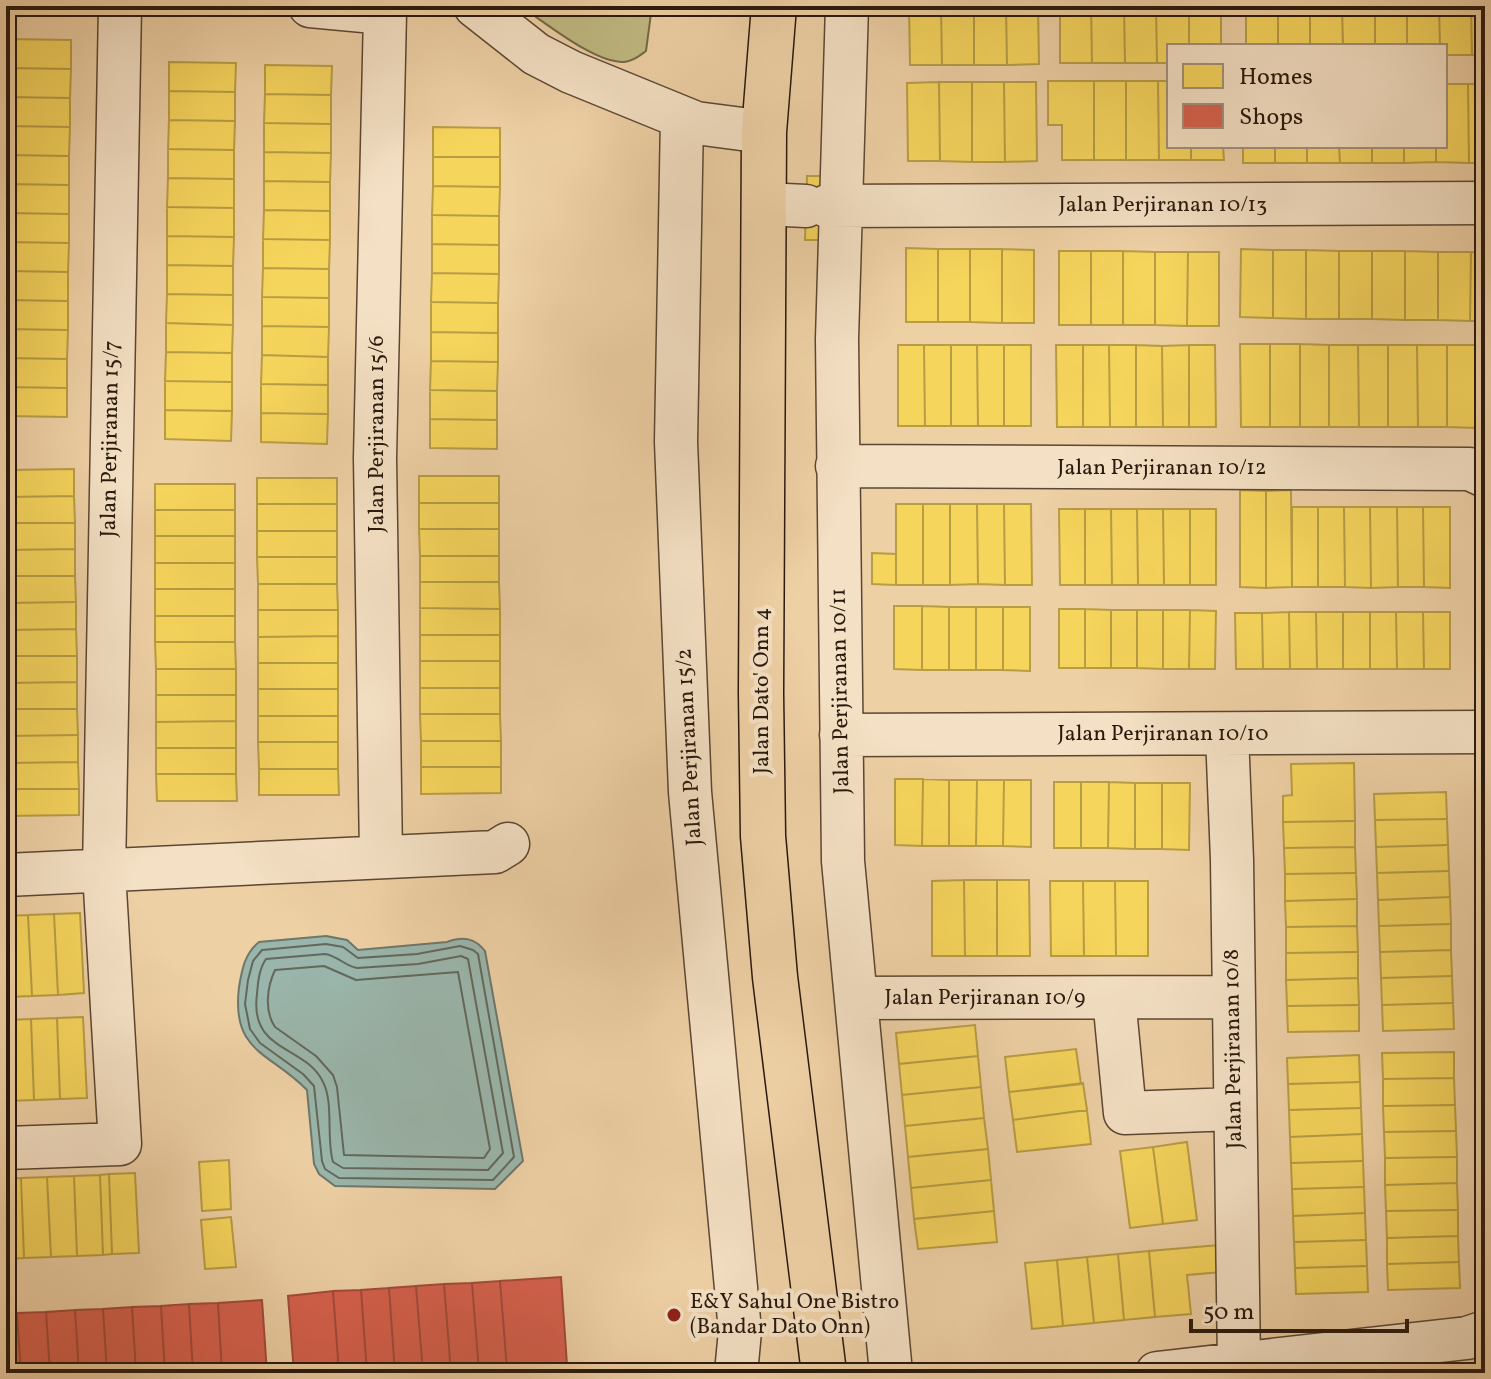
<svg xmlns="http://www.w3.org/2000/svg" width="1491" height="1379" viewBox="0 0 1491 1379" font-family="Vollkorn,serif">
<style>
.green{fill:#c0b981;stroke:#746947;stroke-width:2}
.water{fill:#9ab6ac;stroke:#6d776c;stroke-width:2}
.homes{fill:#f6d55c;stroke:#b89d44;stroke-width:2}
.shops{fill:#d6604d;stroke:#a24b3a;stroke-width:2}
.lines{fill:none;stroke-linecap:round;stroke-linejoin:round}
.shore{stroke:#62685c;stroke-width:2}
.minor-casing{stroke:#5a4733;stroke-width:45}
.major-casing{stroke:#29190d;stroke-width:47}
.minor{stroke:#f4e0c4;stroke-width:42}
.major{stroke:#eed0a5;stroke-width:44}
.poi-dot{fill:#8f2418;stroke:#f4e0c4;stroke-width:3}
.labels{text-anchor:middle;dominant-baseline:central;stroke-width:8;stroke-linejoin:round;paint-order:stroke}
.street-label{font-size:22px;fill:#29190d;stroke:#f4e0c4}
.poi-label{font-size:22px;fill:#29190d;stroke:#f4e0c4;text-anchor:start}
</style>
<rect width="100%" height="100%" fill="#eed0a5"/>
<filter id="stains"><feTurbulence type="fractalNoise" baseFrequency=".0025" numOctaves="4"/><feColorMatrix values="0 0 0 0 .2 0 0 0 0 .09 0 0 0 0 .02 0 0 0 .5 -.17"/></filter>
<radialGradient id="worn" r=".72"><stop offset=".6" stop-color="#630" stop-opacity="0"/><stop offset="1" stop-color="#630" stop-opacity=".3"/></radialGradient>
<path class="green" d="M520 6H652L646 51C639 56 633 61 624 62 594 63 545 22 520 6Z"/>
<path class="water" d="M326 936 347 940 358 950 447 942C463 936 475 938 485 951L523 1161 495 1189 335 1186 319 1174 314 1164 307 1090C270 1052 231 1053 239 987 242 969 245 953 259 942Z"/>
<path class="homes" d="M909 6H941L942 65H910Z
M941 6H974V65H942Z
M974 6H1006L1007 65H974Z
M1006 6H1038L1039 64 1007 65Z
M1060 6H1091L1092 63H1060Z
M1091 6H1124L1125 63H1092Z
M1124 6H1156L1157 63H1125Z
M1156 6H1189V46H1169V63H1157Z
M1189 6H1221V46H1189Z
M1246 6H1278V46H1246Z
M1278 6H1310V46H1278Z
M1310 6H1342L1343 46H1310Z
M1342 6H1375V46H1343Z
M1375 6H1407V46H1375Z
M1407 6H1439L1440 46H1407Z
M1439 6H1471L1472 55H1445V46H1440Z
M1471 6H1485V55H1472Z
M6 39 71 40V69L6 68Z
M169 62 236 63 235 92 169 91Z
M265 65 332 66 331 95 265 94Z
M6 68 71 69 70 98 6 97Z
M1048 81H1094V160H1062V125H1048Z
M1094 81H1126V160H1094Z
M1126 81H1158L1159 160H1126Z
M1158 81H1169V146H1191V160H1159Z
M939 82 940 161H908L907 83Z
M939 82H972V162L940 161Z
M972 82H1004L1005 162H972Z
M1004 82H1036L1037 161 1005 162Z
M1445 84H1468L1469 163 1436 162V146H1445Z
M1468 84H1485V163H1469Z
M169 91 235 92V121L169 120Z
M265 94 331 95V124L264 123Z
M6 97 70 98V127L6 126Z
M169 120 235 121 234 150 168 149Z
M264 123 331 124V153L264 152Z
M6 126 70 127 69 156 6 155Z
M433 127 500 128V157H433Z
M1191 146H1223L1224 160H1191Z
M1243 146H1275V163H1243Z
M1275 146H1307V163H1275Z
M1307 146H1339L1340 163H1307Z
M1339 146H1372V163H1340Z
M1372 146H1404V163H1372Z
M1404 146H1436V162L1404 163Z
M168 149 234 150V179L168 178Z
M264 152 331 153 330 182 264 181Z
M6 155 69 156V185L6 184Z
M433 157H500V187L433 186Z
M807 176H828L825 240H805Z
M168 178 234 179V208L167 207Z
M264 181 330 182V211L264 210Z
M6 184 69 185V214L6 213Z
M433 186 500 187 499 216 432 215Z
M167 207 234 208V237L167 236Z
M264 210 330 211V240L263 239Z
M6 213 69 214V243L6 242Z
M432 215 499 216V245L432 244Z
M167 236 234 237 233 266 167 265Z
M263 239 330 240 329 269 263 268Z
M6 242 69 243 68 272 6 271Z
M432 244 499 245V274L432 273Z
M906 248 938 249V322H906Z
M938 249H970V322H938Z
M970 249H1002V323L970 322Z
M1002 249 1034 250V323H1002Z
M1241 249 1273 250V318L1240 317Z
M1273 250H1306V319L1273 318Z
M1306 250 1339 251V319H1306Z
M1059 251H1091V325H1059Z
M1091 251H1123V325H1091Z
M1123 251 1155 252V325H1123Z
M1339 251H1372V319H1339Z
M1372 251H1405V320L1372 319Z
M1405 251 1438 252V320H1405Z
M1155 252H1188L1187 326 1155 325Z
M1188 252H1219V326H1187Z
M1438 252H1471L1470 321 1438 320Z
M1471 252 1485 253V321H1470Z
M167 265 233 266V295L167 294Z
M263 268 329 269V298L262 297Z
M6 271 68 272V301L6 300Z
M432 273 499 274 498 303 431 302Z
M167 294 233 295V325L166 323Z
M262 297 329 298V327L262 326Z
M6 300 68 301V330L6 329Z
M431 302 498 303V333L431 332Z
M166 323 233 325 232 353 166 352Z
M262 326 329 327 328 357 262 355Z
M6 329 68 330 67 359 6 358Z
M431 332 498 333V362L431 361Z
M1240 344H1270V427H1241Z
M1270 344H1300V427H1270Z
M1300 344 1329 345V427H1300Z
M898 345H924L925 426H898Z
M924 345H951V426H925Z
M951 345H977L978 426H951Z
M977 345H1004V426H978Z
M1004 345H1031V426H1004Z
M1056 345H1083V427H1057Z
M1083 345H1109L1110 427H1083Z
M1109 345H1136V427H1110Z
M1136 345 1162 346 1163 427H1136Z
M1189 345V427H1163L1162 346Z
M1189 345H1215L1216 427H1189Z
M1329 345H1358L1359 427H1329Z
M1358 345H1388V427H1359Z
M1388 345H1417L1418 427H1388Z
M1417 345H1447V427H1418Z
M1447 345H1476L1477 428 1447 427Z
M1476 345 1485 346V428H1477Z
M166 352 232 353V382L165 381Z
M262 355 328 357V385L261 384Z
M6 358 67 359V388L6 387Z
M431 361 498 362 497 391 430 390Z
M165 381 232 382V411L165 410Z
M261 384 328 385V414L261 413Z
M6 387 67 388V417L6 416Z
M430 390 497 391V420L430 419Z
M165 410 232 411 231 441 165 439Z
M261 413 328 414 327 444 261 442Z
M430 419 497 420V449L430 448Z
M74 469V496L6 497V470Z
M419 476H499V503H419Z
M257 478H337V504H257Z
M155 484H235V510H155Z
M1240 490 1266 491V588L1240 587Z
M1291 490 1292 587 1266 588V491Z
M74 496 75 523H6V497Z
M419 503H499V529H419Z
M257 504H337V531H257Z
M896 504H923V585H896Z
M923 504H950V585H923Z
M950 504H977L978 584 950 585Z
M977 504H1004L1005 585 978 584Z
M1004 504H1031L1032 585H1005Z
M1292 507H1318V587H1292Z
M1318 507H1344L1345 587H1318Z
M1344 507H1370L1371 588 1345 587Z
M1370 507H1397L1398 587 1371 588Z
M1397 507H1423L1424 587H1398Z
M1423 507H1450V588L1424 587Z
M1059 509H1085V585H1060Z
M1085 509H1111L1112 585H1085Z
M1111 509H1137L1138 585H1112Z
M1137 509H1163L1164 585H1138Z
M1163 509H1190V585H1164Z
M1190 509H1216V585H1190Z
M155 510H235V536H155Z
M6 523H75V549L6 550Z
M419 529H499V556H420Z
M257 531H337V557H257Z
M155 536H235V563H155Z
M75 549V576H6V550Z
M872 553 896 554V585L872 584Z
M420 556H499V582H420Z
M257 557H337V584H258Z
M155 563H235V589H155Z
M6 576H75L76 602 6 603Z
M420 582H499L500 609 420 608Z
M258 584H337L338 610H258Z
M155 589H235V616H155Z
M76 602V629L6 630V603Z
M894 606H922V670L894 669Z
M922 606 949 607V670H922Z
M949 607H976V670H949Z
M976 607H1003V670H976Z
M1003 607H1030V671L1003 670Z
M420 608 500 609V635H420Z
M1059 609H1085V668H1059Z
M1085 609 1111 610V668H1085Z
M258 610H338V636L258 637Z
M1111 610H1137V668H1111Z
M1137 610H1163V669L1137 668Z
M1163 610H1190L1189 669H1163Z
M1190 610 1216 611 1215 669H1189Z
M1289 612H1316L1317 669H1290Z
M1289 612 1290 669H1263L1262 613Z
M1316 612H1343V669H1317Z
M1343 612H1370V669H1343Z
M1370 612H1396L1397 669H1370Z
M1396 612H1423L1424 669H1397Z
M1423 612H1450V669H1424Z
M1235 613H1262L1263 669H1236Z
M155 616H235V642H155Z
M76 629 77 656H6V630Z
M420 635H500V661H420Z
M338 636V663H258V637Z
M155 642H235L236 669H156Z
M6 656H77V682L6 683Z
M420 661H500V688H420Z
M258 663H338V689H258Z
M156 669H236V695H156Z
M77 682V709H6V683Z
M420 688H500V714H420Z
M258 689H338V716H258Z
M156 695H236V721L156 722Z
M6 709H77L78 735 6 736Z
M420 714H500L501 741H421Z
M258 716H338V742H258Z
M236 721V748H156V722Z
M78 735V762L6 763V736Z
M421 741H501V767H421Z
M258 742H338V769H259Z
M156 748H236V774H156Z
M78 762 79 789H6V763Z
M1354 763 1355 821 1283 822V796L1292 795 1291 764Z
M421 767H501V793L421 794Z
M259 769H338L339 795H259Z
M156 774H236L237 801H157Z
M895 779H923L922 846 895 845Z
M923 779 949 780V846H922Z
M949 780H977L976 846H949Z
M977 780H1004L1003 846H976Z
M1004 780H1031V847L1003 846Z
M1054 782H1081V848H1054Z
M1081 782H1109L1108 848H1081Z
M1109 782 1135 783V849L1108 848Z
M1135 783H1162V849H1135Z
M1162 783H1190L1189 850 1162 849Z
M6 789H79V815L6 816Z
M1446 792 1447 819 1375 820 1374 794Z
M1447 819 1448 845 1376 847 1375 820Z
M1355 821V847L1284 848 1283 822Z
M1448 845 1449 871 1377 873 1376 847Z
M1355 847 1356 873 1285 874 1284 848Z
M1449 871 1450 897 1378 900 1377 873Z
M1356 873 1357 899 1285 901V874Z
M964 880 965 956H932V881Z
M964 880H997V956H965Z
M997 880H1029L1030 956H997Z
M1050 881H1083L1084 956H1051Z
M1083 881H1115L1116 956H1084Z
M1115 881H1148V956H1116Z
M1450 897 1451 924 1379 926 1378 900Z
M1357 899V926L1286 927 1285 901Z
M80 913 84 993 58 995 54 914Z
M54 914 58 995 32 996 28 915Z
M28 915 32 996 6 997V916Z
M1451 924V950L1380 952 1379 926Z
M1357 926 1358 952 1286 953V927Z
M1451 950 1452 976 1381 978 1380 952Z
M1358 952V978L1286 980V953Z
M1452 976 1453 1003 1382 1005 1381 978Z
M1358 978 1359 1005 1287 1006 1286 980Z
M1453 1003 1454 1029 1383 1031 1382 1005Z
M1359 1005V1031L1288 1032 1287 1006Z
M83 1017 87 1098 60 1099 57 1018Z
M57 1018 60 1099 34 1100 31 1019Z
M31 1019 34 1100 8 1101 6 1020Z
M975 1025 978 1056 899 1064 896 1033Z
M1076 1049 1081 1084 1009 1092 1005 1057Z
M1454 1052V1078L1383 1079 1382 1053Z
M1359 1055 1360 1082 1288 1084 1287 1058Z
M978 1056 981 1087 902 1095 899 1064Z
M1454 1078 1455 1105 1383 1106V1079Z
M1360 1082 1361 1108 1289 1110 1288 1084Z
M1083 1083 1087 1110 1013 1120 1009 1092Z
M981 1087 984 1118 905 1126 902 1095Z
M1455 1105 1456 1131 1384 1132 1383 1106Z
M1361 1108 1362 1134 1290 1137 1289 1110Z
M1087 1110 1091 1144 1017 1152 1013 1120Z
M984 1118 988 1149 908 1157 905 1126Z
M1456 1131 1457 1157 1385 1158 1384 1132Z
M1362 1134 1363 1161 1291 1163 1290 1137Z
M1187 1142 1197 1220 1163 1224 1153 1147Z
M1153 1147 1163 1224 1130 1228 1120 1151Z
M988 1149 991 1180 911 1188 908 1157Z
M1457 1157V1183L1385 1185V1158Z
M229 1160 231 1209 202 1211 199 1162Z
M1363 1161 1364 1187 1292 1189 1291 1163Z
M135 1173 139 1253 112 1254 109 1174Z
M109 1174 112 1254 103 1255 100 1175Z
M100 1175 103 1255 77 1256 74 1176Z
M74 1176 77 1256 51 1257 47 1177Z
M47 1177 51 1257 24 1258 21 1178Z
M21 1178 24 1258 6 1259V1179Z
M991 1180 994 1211 914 1219 911 1188Z
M1457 1183 1458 1210 1386 1211 1385 1185Z
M1364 1187 1365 1213 1293 1216 1292 1189Z
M1458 1210V1236L1387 1238 1386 1211Z
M994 1211 997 1242 918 1249 914 1219Z
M1365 1213 1366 1240 1294 1242 1293 1216Z
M231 1217 236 1267 205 1269 201 1220Z
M1458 1236 1459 1262 1387 1264V1238Z
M1366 1240 1367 1266 1295 1268 1294 1242Z
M1219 1245 1222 1272 1187 1275 1191 1314 1155 1317 1149 1251Z
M1149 1251 1155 1317 1124 1320 1118 1254Z
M1118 1254 1124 1320 1094 1323 1087 1257Z
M1087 1257 1094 1323 1063 1326 1057 1260Z
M1057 1260 1063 1326 1032 1329 1025 1263Z
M1459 1262 1460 1288 1388 1290 1387 1264Z
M1367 1266 1368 1292 1296 1294 1295 1268Z"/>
<path class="shops" d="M561 1277 567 1365 507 1370 500 1281Z
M500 1281 507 1370 479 1372 472 1283Z
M472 1283 479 1372 451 1373 444 1284Z
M444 1284 451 1373H423L416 1286Z
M416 1286 423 1373H395L389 1288Z
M389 1288 395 1373H367L361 1290Z
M361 1290 367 1373H339L333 1291Z
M333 1291 339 1373H294L288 1296Z
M262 1300 267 1373H222L218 1303Z
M218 1303 222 1373H193L189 1304Z
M189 1304 193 1373H165L161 1306Z
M161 1306 165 1373H136L132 1307Z
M132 1307 136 1373H107L103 1309Z
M103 1309 107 1373H79L75 1310Z
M75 1310 79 1373H50L46 1312Z
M46 1312 50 1373H21L17 1313Z
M17 1313 21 1373H6V1314Z"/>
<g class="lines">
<path class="shore" d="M326 944 343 947 358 958 417 954 460 946 473 950 478 954 514 1157 493 1180 339 1178 325 1169 322 1161 314 1086 303 1074 260 1043 250 1029 245 1004 248 980 253 961 262 950Z
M325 954C338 956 345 966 357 968L418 964 461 956 468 959 503 1153 488 1170 343 1168 333 1162C326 1139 334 1103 323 1082 306 1045 249 1053 257 994 258 982 259 969 266 959Z
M324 966 356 980 458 972 490 1149 484 1158 344 1155 337 1087 333 1075 316 1056 275 1027C264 1011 267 987 275 970Z"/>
<defs>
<path id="minor" d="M310 6 385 13 375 458 381 856
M475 6 536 54 571 72 696 123 764 132
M847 6 837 339 843 861 891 1373
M682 118 676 442 690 792 740 1331 736 1373
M764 204 806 206
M827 206 1485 203
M837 466 1470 469 1485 476
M1227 734 1232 860 1239 1364
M841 735 1485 732
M6 875 495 852 508 844
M856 998 1233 997
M1114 998 1125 1113 1234 1109
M6 1148 120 1144 104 872 120 6
M1157 1373 1467 1338 1485 1332"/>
<path id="major" d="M774 6 764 132 761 693 763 836 775 977 824 1373"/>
</defs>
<use href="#minor" class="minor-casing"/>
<use href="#major" class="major-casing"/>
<use href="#minor" class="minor"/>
<use href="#major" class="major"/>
</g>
<circle class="poi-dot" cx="674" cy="1315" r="8"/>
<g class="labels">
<g class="street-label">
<text x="1163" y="205">Jalan Perjiranan 10/13</text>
<text transform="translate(377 434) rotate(-90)">Jalan Perjiranan 15/6</text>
<text transform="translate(111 439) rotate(-89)">Jalan Perjiranan 15/7</text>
<text x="1162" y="468">Jalan Perjiranan 10/12</text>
<text transform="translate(762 691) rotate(-90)">Jalan Dato' Onn 4</text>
<text transform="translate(841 691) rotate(-91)">Jalan Perjiranan 10/11</text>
<text x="1163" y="734">Jalan Perjiranan 10/10</text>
<text transform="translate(690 747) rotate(-93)">Jalan Perjiranan 15/2</text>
<text x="985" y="998">Jalan Perjiranan 10/9</text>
<text transform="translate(1234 1049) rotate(-91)">Jalan Perjiranan 10/8</text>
</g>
<g class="poi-label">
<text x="690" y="1302">E&amp;Y Sahul One Bistro<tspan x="690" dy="25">(Bandar Dato Onn)</tspan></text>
</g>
</g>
<rect width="1491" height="1379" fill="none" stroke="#eed0a5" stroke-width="32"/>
<rect x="8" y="8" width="1475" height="1363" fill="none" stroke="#29190d" stroke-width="4"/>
<rect x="16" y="16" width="1459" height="1347" fill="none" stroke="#29190d" stroke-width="2"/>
<rect x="1167" y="44" width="280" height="104" fill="#f4e0c4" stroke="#a3907b" stroke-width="2"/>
<rect x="1183" y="64" width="40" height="24" fill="#f6d55c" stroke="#a3907b" stroke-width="2"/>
<text x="1239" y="84" font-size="24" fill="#29190d">Homes</text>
<rect x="1183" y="104" width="40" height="24" fill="#d6604d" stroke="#a3907b" stroke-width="2"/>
<text x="1239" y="124" font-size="24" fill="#29190d">Shops</text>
<path d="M1191 1319v12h216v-12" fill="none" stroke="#29190d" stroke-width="4"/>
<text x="1203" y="1319" font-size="24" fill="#29190d" stroke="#f4e0c4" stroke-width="6" paint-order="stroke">50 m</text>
<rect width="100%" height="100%" filter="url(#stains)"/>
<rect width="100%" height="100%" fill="url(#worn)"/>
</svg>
